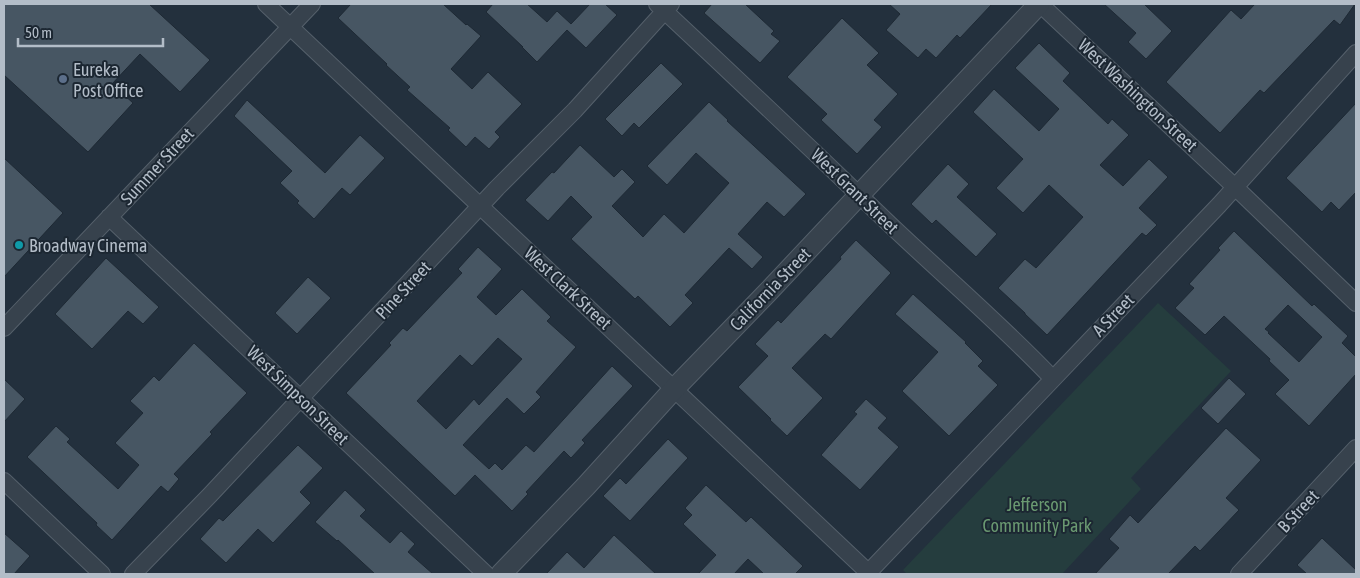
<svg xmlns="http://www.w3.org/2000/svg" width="1360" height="578" viewBox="0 0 1360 578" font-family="'Asap Condensed',sans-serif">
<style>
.green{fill:#253d3e}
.building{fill:#475663;stroke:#1e2934;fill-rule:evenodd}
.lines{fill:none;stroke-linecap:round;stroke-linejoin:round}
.minor-casing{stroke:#55606b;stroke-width:18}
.tertiary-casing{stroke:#55606b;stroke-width:22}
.minor{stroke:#37424d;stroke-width:16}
.tertiary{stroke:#37424d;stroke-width:20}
.service-dot{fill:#5c6f8a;stroke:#1c2732;stroke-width:2}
.culture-dot{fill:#0f9aa8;stroke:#1c2732;stroke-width:2}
.labels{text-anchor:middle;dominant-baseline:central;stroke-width:4;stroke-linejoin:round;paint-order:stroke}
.poi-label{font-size:18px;fill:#b3bdc8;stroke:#1c2732;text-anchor:start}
.street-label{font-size:18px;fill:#b3bdc8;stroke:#1c2732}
.park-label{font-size:18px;fill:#6a9971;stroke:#1c2732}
</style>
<rect width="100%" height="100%" fill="#23303d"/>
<path class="green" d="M1158 303 1231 371 1131 478 1141 489 1062 574H907L903 570Z"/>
<path class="building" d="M4 4H149L210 60 180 92 140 54 112 84 133 103 88 152 4 75Z
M351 4H443L466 25 467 24 481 36 451 69 472 89 488 72 522 104 495 132 500 137 489 149 475 137 466 147 448 130 450 128 407 90 410 87 386 65 387 64 338 18Z
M493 4H527L547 22 557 11 571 24 590 4H605L617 15 586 48 567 30 537 62 522 47H523L486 12Z
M712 4H745L774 31 771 34 780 41 760 63 704 13Z
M889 4H992L960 38 957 35 936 58 926 49 918 58 886 30 900 14Z
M1104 4H1144L1172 31 1146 59 1128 42 1136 33Z
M1255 4H1355L1340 25 1334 20 1264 93 1260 90 1220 133 1166 82 1231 10 1241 19Z
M842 18 879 53 867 65 898 94 874 120 882 127 857 154 821 120 827 114 787 77Z
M1039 43 1070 73 1063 81 1108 124 1112 119 1129 135 1100 165 1123 186 1149 159 1168 177 1139 208 1157 225 1146 236 1142 233 1047 335 1025 314V313L998 288 1025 259 1036 268 1083 217 1049 185 1023 213 996 188 1023 159 973 112 994 89 1039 131 1059 109 1015 68Z
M661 63 683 84 639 128 634 123 622 136 605 119Z
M247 100 325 173 360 135 385 158 350 195 342 188 314 219 297 203 299 201 280 183 292 171 234 116Z
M709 102 728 120 727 121 806 194 784 217 767 202 738 234 763 257 752 269 729 248 685 295 693 303 670 327 638 296 635 299 571 239 592 217 571 196 548 221 525 200 552 172 554 173 580 145 614 177 622 169 635 182 612 206 643 237 664 214 684 233 729 183 696 153 667 185 647 166Z
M1356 103V192L1339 210 1331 202 1322 212 1286 178Z
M4 158 63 213 4 277Z
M948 164 969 184 957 197 997 234 976 257 936 220 932 224 911 204Z
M1234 231 1312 306 1314 304 1348 336 1342 343 1356 357V374L1309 426 1275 394 1289 380 1269 361 1270 359 1224 316 1205 335 1175 308 1194 288 1189 284 1220 250 1218 248ZM1288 305 1322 337 1299 362 1268 333 1269 332 1265 329Z
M856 240 891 273 831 339 825 334 792 368 823 398 787 436 770 420 771 419 738 387 768 356 755 344 778 320 781 323 841 259 840 257Z
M478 247 502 269 477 297 496 315 522 289 551 317 547 321 576 347 536 392 541 397 524 414 507 398 463 445 489 469 495 463 502 470 526 445 534 452 612 366 633 386 582 440 585 443 571 458 564 451 526 492 528 494 512 511 475 475 455 496 346 393 391 345 389 343 403 328 407 331 462 273 458 269ZM498 338 522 359 479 405 474 399 446 429 417 401 460 355 472 366Z
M106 258 159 307 143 324 128 311 92 349 55 314Z
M308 277 331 298 297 334 275 313Z
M913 294 966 342 965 343 983 361 978 366 998 385 949 436 902 391 938 352 895 314Z
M194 343 247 393 210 432 212 434 174 474 179 479 168 492 161 486 112 540 96 525 97 523 27 457 56 426 70 439 67 442 118 489 139 465 115 443 143 413 130 401 154 376 159 381Z
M1229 378 1246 394 1218 424 1201 408Z
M4 379 25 399 4 422Z
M866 399 887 418 878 428 899 447 860 490 821 455 857 414 854 412Z
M1226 428 1261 460 1226 498 1239 510 1200 551 1195 546 1168 574H1095L1119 548 1109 539 1130 515 1138 523Z
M668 439 688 458 630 521 603 496 620 478 626 484Z
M298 445 323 468 300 492 311 503 273 543 258 529 226 563 200 539 219 518 223 521Z
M706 485 746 522 751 517 803 566 795 574H764L748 559 734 574H698L716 555 683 524 692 515 685 508Z
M345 490 366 510 360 516 390 543 401 531 415 544 408 552 433 574H375L338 540 337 541 315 522Z
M4 533 30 556 14 574H4Z
M614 535 656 574H546L567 552 584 568Z
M1322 538 1356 570V574H1307L1297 565Z"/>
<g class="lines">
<defs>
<path id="minor" d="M266 4 870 574
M657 4C732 74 806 144 880 215 937 270 998 321 1053 379
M1040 4 1235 187 1356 303
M109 217 486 574
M4 328 312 4
M4 481 102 574
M133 574 210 495 497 188 575 110 671 4
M867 574 1219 205 1356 53
M1239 574 1356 448"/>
<path id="tertiary" d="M501 574 586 486 674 389 767 293 1039 4"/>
</defs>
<use href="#minor" class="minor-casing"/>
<use href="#tertiary" class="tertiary-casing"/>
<use href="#minor" class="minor"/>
<use href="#tertiary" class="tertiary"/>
</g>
<circle class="service-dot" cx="63" cy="79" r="5"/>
<circle class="culture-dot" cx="19" cy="245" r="5"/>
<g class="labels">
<g class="poi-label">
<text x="73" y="69">Eureka<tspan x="73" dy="21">Post Office</tspan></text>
<text x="29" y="245">Broadway Cinema</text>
</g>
<g class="street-label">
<text transform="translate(1138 95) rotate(43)">West Washington Street</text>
<text transform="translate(157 166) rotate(-47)">Summer Street</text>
<text transform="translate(855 191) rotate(44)">West Grant Street</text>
<text transform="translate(568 288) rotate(43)">West Clark Street</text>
<text transform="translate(770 289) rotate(-46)">California Street</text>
<text transform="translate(403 290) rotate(-47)">Pine Street</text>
<text transform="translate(1113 315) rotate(-46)">A Street</text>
<text transform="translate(298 395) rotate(44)">West Simpson Street</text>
<text transform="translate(1298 511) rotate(-47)">B Street</text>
</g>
<g class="park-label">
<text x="1037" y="504">Jefferson<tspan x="1037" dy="21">Community Park</tspan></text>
</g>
</g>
<rect width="1360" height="578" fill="none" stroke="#b3bdc8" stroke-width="10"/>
<path d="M18 38v8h145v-8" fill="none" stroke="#b3bdc8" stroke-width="2.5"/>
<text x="25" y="38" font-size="15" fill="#b3bdc8" stroke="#1c2732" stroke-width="4" paint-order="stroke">50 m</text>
</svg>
